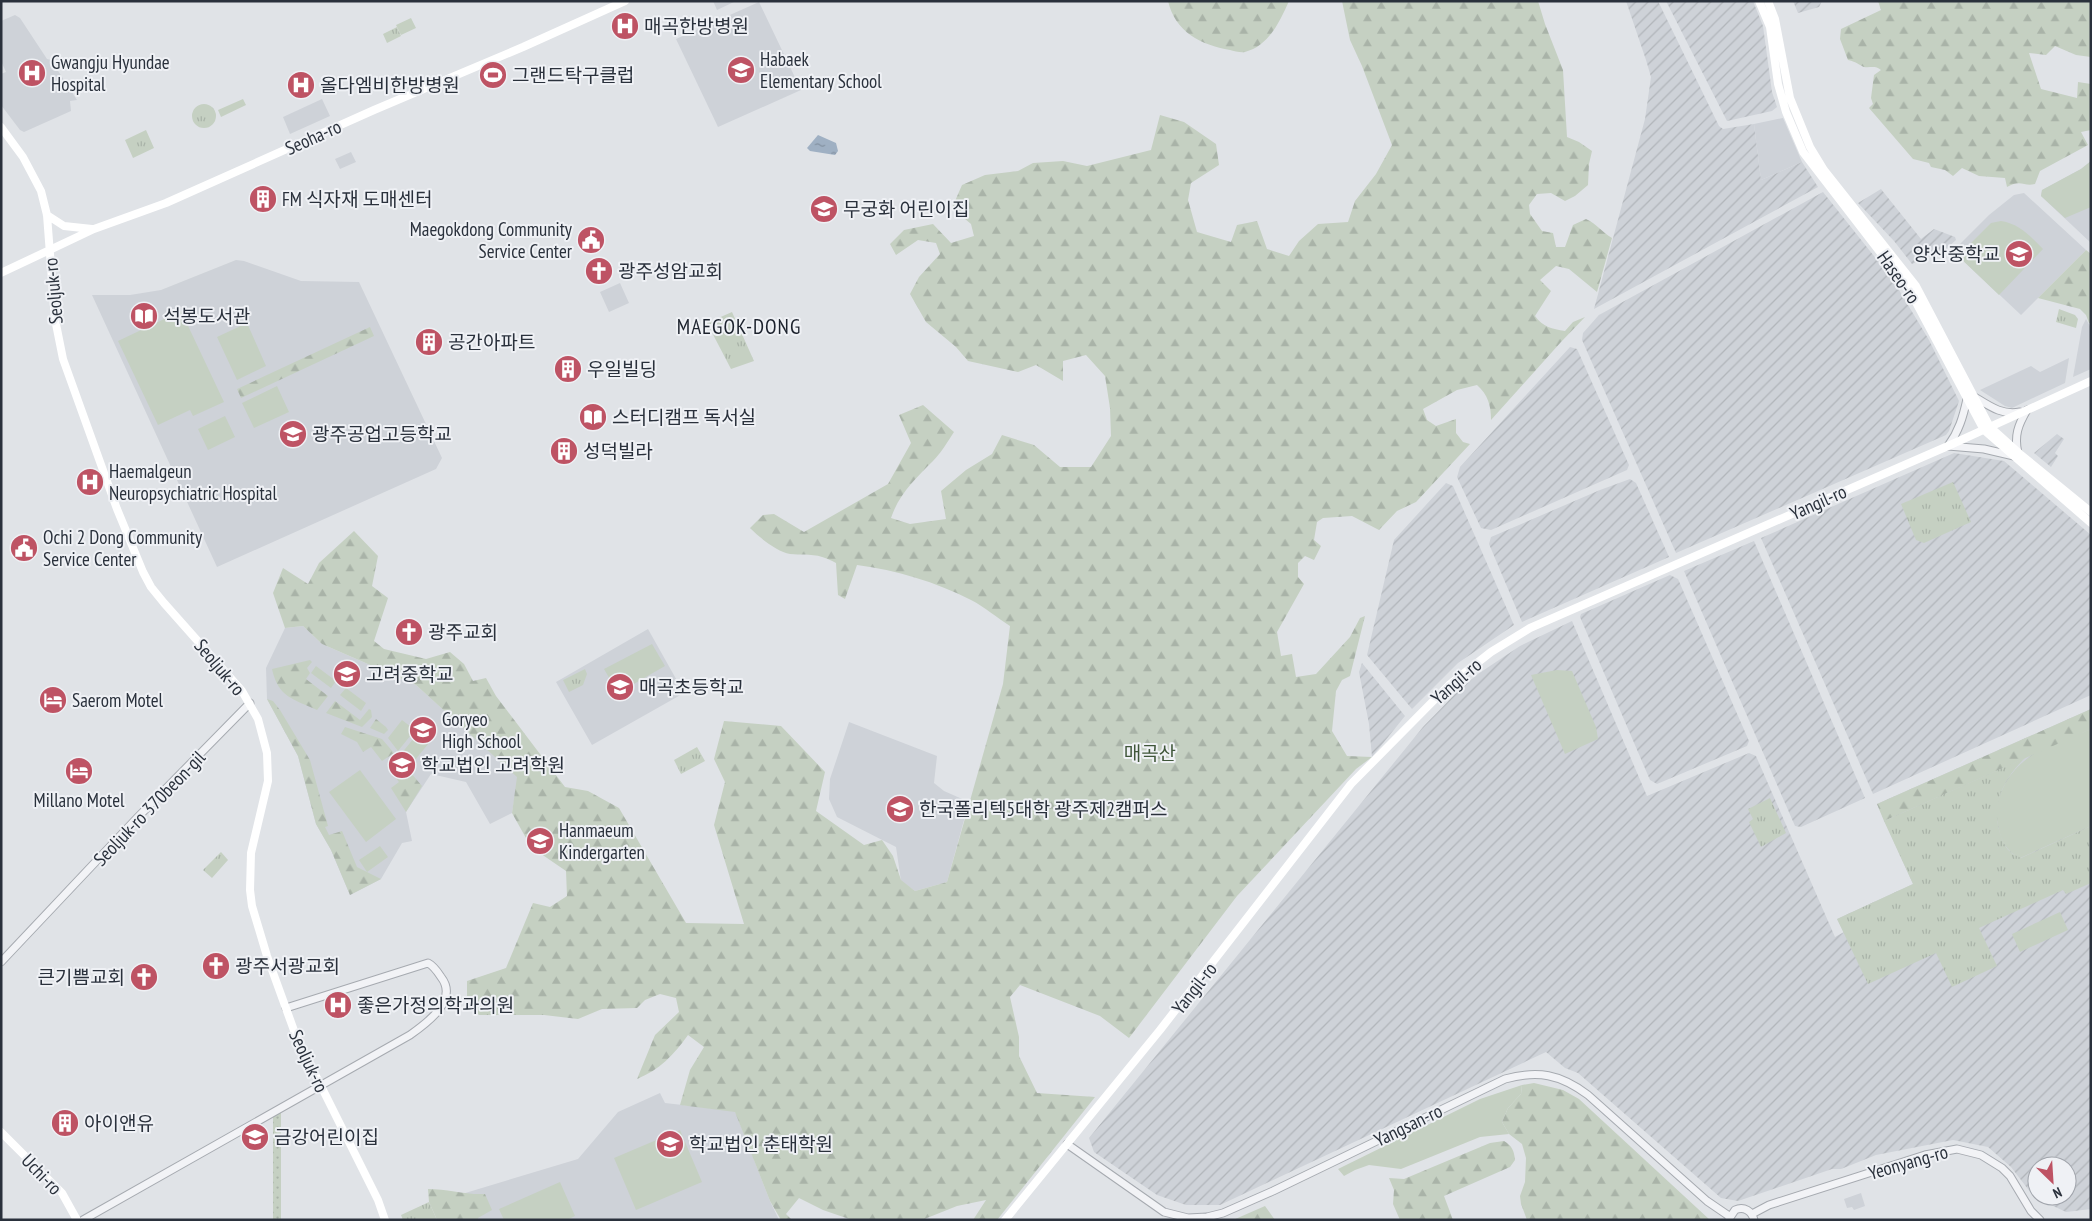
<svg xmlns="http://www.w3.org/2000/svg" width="2092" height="1221" viewBox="0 0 2092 1221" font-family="'PT Sans Narrow','Noto Sans KR',sans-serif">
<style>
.built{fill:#ced2d8}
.industrial{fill:url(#industrial-furrows);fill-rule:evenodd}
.grass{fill:#c5d0c2}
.forest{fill:url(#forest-firs)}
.park{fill:url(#park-tufts)}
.garden{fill:url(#garden-dots)}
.water{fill:url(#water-ripples)}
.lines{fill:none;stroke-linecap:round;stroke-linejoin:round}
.tertiary-casing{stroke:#a6aab0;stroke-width:9}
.tertiary{stroke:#f2f3f6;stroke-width:7}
.secondary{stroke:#fff;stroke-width:8}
.labels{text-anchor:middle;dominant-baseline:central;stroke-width:4;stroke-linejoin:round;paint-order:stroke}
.poi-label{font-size:19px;fill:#2a313c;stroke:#eff1f5;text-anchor:start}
.street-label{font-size:19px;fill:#2a313c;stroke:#eff1f5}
.park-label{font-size:19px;fill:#3f5639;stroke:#eff1f5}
.quarter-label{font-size:21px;letter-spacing:1px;fill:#1c222d;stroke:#eff1f5}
</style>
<defs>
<pattern id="industrial-furrows" width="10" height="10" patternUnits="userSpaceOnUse" patternTransform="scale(1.25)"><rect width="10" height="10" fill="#ced2d8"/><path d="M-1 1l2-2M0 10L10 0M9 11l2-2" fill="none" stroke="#b1b5ba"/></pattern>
<pattern id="forest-firs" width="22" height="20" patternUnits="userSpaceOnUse" patternTransform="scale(1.25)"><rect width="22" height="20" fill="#c5d0c2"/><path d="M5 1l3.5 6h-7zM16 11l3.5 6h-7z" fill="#a9b3a8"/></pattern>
<pattern id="park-tufts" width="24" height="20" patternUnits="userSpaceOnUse" patternTransform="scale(1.25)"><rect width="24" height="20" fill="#c5d0c2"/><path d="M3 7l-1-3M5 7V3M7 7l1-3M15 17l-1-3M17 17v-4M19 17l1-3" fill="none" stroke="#a9b3a8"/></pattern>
<pattern id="garden-dots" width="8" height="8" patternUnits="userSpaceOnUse" patternTransform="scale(1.25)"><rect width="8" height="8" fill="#c5d0c2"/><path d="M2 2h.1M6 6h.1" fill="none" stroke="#a9b3a8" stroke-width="1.8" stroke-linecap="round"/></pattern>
<pattern id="water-ripples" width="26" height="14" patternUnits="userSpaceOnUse" patternTransform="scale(1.25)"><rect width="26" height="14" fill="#9fb0c3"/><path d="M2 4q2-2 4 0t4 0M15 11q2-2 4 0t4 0" fill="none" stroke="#8290a0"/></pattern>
</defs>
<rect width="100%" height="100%" fill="#e0e3e7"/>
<path class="built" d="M713 1H736L717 10Z
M759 2 801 90 718 127 676 39Z
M15 15 20 18 47 59 51 60 77 100 70 101 71 111 24 132 20 130 1 105V74L6 72 1 61V21Z
M322 99 330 116 290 134 283 117Z
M1783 118 1802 162 1761 180 1754 124Z
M351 152 356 162 340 169 335 159Z
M2091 161V243L2041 196 2042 190 2081 169Z
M2024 193 2086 250 2021 315 1953 251 1989 215 2014 195Z
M236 260 244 261 301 281 359 282 442 458 436 469 217 567 92 295H130L161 290Z
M620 283 629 303 609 312 600 292Z
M2086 319 2091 328V369L2073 377 2082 327Z
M2069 358 2065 383 2012 408 2005 406 1980 390 2031 366 2040 372Z
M303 626 322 644 416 685 518 777 512 813 490 824 466 782 431 774 406 812 412 841 402 843 381 879 350 895 331 850 316 824 298 756 267 699 266 668 285 628Z
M648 629 684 693 592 745 556 682Z
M849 722 937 756 934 783 944 791 969 802 947 882 915 891 901 881 896 847 837 817 829 799 830 779Z
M660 1093 665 1103 735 1111 770 1201 779 1220H474L462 1194 578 1159 618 1112Z
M1861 1193 1865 1206 1854 1210 1852 1207 1847 1208 1844 1199Z"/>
<path class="industrial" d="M1626 1H1658L1719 126 1723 129 1754 124 1761 180 1802 162 1818 187 1594 309 1645 119 1651 77 1646 60Z
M1666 1H1753L1763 26 1772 92 1777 107 1772 111 1727 121Z
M1793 1H1822L1819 7 1798 13Z
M1881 189 1921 239 1934 229 1955 237 1956 240 1946 249 1912 264 1894 241 1858 203Z
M1823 192 1893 280 1929 340 1959 401 1949 431 1946 435 1676 553 1582 340 1583 333 1599 315Z
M1570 347 1577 349 1629 465 1627 470 1491 530 1481 528 1457 477 1460 467Z
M2057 434 2064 439 2055 453 2058 456 2051 467 2034 453Z
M1954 453 2004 461 2091 535V695L1873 794 1761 538Z
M1630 479 1636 483 1669 557 1522 622 1489 544 1491 537 1600 490Z
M1446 483 1453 486 1514 625 1458 663 1412 709 1367 655 1394 540Z
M1754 541 1865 798 1801 827 1795 826 1684 571Z
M1670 575 1678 579 1749 741 1747 746 1657 784 1650 780 1580 617 1581 614Z
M1572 621 1647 796 1749 753 1756 756 1835 937 1844 932 1837 919 1913 884 1877 804 2091 709V1209L2066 1212 2034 1197 2011 1167 1988 1147 1953 1140 1876 1155 1841 1169H1832L1738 1201 1721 1198 1578 1073 1565 1068 1546 1052 1220 1205H1186L1157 1195 1094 1152 1089 1138 1423 727 1458 691 1478 674 1520 646ZM2037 1166H2067V1196H2037Z
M1362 663 1405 716 1372 757 1369 724 1359 672Z"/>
<path class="grass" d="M411 18 416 28 401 35 396 25Z
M243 99 246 105 221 117 218 110Z
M2091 161V207L2065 218 2041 196 2042 190 2081 169Z
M2001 221C2020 224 2030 236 2043 249L1999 295 1958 256 1991 223Z
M181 311 224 402 193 416 190 410 158 425 118 341Z
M247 323 266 366 237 380 217 337Z
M277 386 289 412 254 428 242 403Z
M225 416 235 437 208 450 198 429Z
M652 644 665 666 618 693 604 669Z
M316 666 336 681 331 688 311 673Z
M1557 670 1572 671 1596 727 1598 739 1565 754 1531 675Z
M346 688 366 703 361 711 340 695Z
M402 720 415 730 398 751 388 738Z
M2091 729V826L2020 858C2006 851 2001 841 1998 825 1995 810 1997 801 2003 788 2021 751 2056 744 2091 729Z
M418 733 429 743 410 766 401 754Z
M360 770 396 819 366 842 329 792Z
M380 846 388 857 367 872 359 860Z
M2060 912 2068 930 2020 952 2012 934Z
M1522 1085 1521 1094 1508 1108 1502 1122 1509 1134 1480 1137 1401 1169 1369 1165 1355 1170 1344 1176 1338 1169 1480 1099Z
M680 1130 702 1182 636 1210 614 1158Z
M560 1182 575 1216 567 1220H504L499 1209Z"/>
<path class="forest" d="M1168 1H1289C1280 21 1269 46 1245 52 1241 53 1234 51 1230 50 1201 45 1175 32 1168 1Z
M1342 1H1538L1545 24 1563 70 1567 137 1579 142 1592 151 1589 164 1588 185 1575 196 1565 201 1551 193 1537 194 1529 205 1530 214 1542 231 1553 233 1556 247H1565L1573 225 1586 219C1597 224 1602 232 1612 238L1597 292 1569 269 1556 266 1540 280 1551 291 1535 316C1543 327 1552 329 1565 331L1573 322 1585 317 1561 342 1491 420C1491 405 1488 395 1477 385L1457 390 1423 409 1427 420 1436 426 1456 419V433L1463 442 1470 444 1416 502 1397 511 1379 530 1352 516 1323 518 1317 522 1314 540 1321 546 1314 560 1305 556 1298 563V577L1304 584 1277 632 1281 656 1292 654 1296 677 1316 674 1350 637 1360 618 1365 616 1350 676 1342 680 1336 691 1332 731 1347 756 1372 757 1356 769 1237 896 1129 1038 1100 1016 1020 985 1010 997 1019 1037V1056L1037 1093 1095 1097 997 1220H973L986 1200 957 1206 922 1220H852L823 1210 799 1198 786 1214 792 1220H781L770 1201 735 1112 680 1105 690 1070 704 1047 688 1035C674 1055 659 1070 637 1079L655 1035 679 1012 676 998 660 994 645 1000 637 1008 602 1009 578 1019 544 1015H479L467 1003V981L506 968 533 903 550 907 567 896 566 871 531 847 512 813 517 777 416 685 322 644 303 626 285 628 273 593 283 568 308 584 319 563 354 531 378 556 372 586 388 598 374 641 384 649 426 659 450 652 464 664 473 681 486 678 496 696 565 787 588 791 619 808 686 923 744 924 714 825 725 782 714 759 724 721 781 726 825 772 816 811 864 845 882 840 893 856 901 880 915 891 947 882 1003 684 1010 626C997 618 985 607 971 600 936 582 896 570 857 565L845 599 838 595 836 563C815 552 812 556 790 554 777 552 759 537 750 528L763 515 774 514 804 532 888 484 911 443 899 415 923 405 954 432C948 441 941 453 933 461 916 478 899 494 891 518L910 524 946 519 941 491 966 470 992 454 1002 435 1034 445 1060 467H1091L1111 436 1110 408 1105 376 1086 355 1063 361V381L1036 365 1018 372 968 361 956 347 926 322 910 294 919 277 940 254 936 243 918 240 896 255 890 244 904 230 933 224 951 243 974 236 971 224 952 208 962 185 985 175 1018 171 1033 163 1063 161 1087 166 1151 150 1160 115 1184 122 1216 144 1219 165 1191 183 1188 200 1197 232 1231 242 1237 225 1257 221 1267 249 1289 256 1299 241 1318 224 1348 222 1355 201 1376 174 1392 145 1362 66 1350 40Z
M1878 1H2091V57L2076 55 2055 46 2046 55 2029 53 2041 89 2077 98 2078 82 2091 84V130L2081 132 2088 145 2040 171 2035 184C2024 187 2021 179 2007 187L2005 178 1979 176 1962 168 1953 176 1945 170 1931 167 1929 163 1913 159 1869 108 1873 104 1871 98 1874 75 1881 70C1875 65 1871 68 1864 67 1859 65 1857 62 1848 60L1840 39 1841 29 1881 10Z
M2086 250 2091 254V323H2089L2086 315 2080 309 2038 298Z
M370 327 374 336 241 398 237 389Z
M310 660 312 662 307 668 310 673 306 679 328 696 317 710C293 699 278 697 272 669Z
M267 699 273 701 280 710 310 760 328 826 325 827 329 835 342 831 357 867 381 879 350 895 331 850 316 824 298 756Z
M335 701 360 720 369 709 371 710 372 717 362 727 326 713Z
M2091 709V729L1884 821 1877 804Z
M376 719 386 727 388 730 384 734 370 728Z
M345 727 382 739 394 753 382 761 371 747 363 752 357 742 341 734Z
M399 759 422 786 406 812 391 788 399 782 387 767Z
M1534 1083 1563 1090 1579 1099 1710 1220H1527L1521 1204 1520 1196 1525 1182 1526 1158 1522 1144 1509 1134 1502 1122 1508 1108 1521 1094 1522 1085Z
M1504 1141C1512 1146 1514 1150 1515 1160L1510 1167 1444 1196 1453 1220H1400L1393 1204 1394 1190 1389 1178 1404 1179 1490 1143Z
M428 1189C447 1189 466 1195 485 1194L492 1210 478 1218V1220H437L429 1202Z
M1265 1206 1275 1220H1232H1233Z"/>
<path class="park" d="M397 27 401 36 387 43 383 34Z
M192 116a12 12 0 1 1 24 0a12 12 0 1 1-24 0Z
M146 130 154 148 133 158 125 140Z
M2059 309 2075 315 2078 319 2076 328 2056 322Z
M732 312 754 361 731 369 707 323Z
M1953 482 1971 522 1924 543 1916 540 1901 504Z
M585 669 587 674 583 685 569 692 563 680Z
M697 747 705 761 681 774 674 760Z
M2025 758C2003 779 1990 806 2001 836 2005 848 2009 853 2021 858L2091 826V883L2066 894 2063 890 1979 928 1997 966 1952 987 1936 953 1868 984 1837 919 1913 884 1884 821Z
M1770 798 1786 833 1761 847 1749 822 1753 819 1748 809Z
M221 852 228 860 212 878 203 870Z
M429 1202 437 1220H403L401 1215Z"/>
<path class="garden" d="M273 1109H281V1220H273Z"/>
<path class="water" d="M818 135 836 143 838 151 835 155 810 151 807 148Z"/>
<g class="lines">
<defs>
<path id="tertiary" d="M1973 396C1988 405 2002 416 2020 412
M1948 446 1984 449 2014 456
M1948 446C1959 431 1963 417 1967 399
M2018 453C2014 436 2018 425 2027 410
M1 962 137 818 250 703
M1067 1144 1164 1212 1188 1218 1207 1217 1223 1213 1273 1191 1505 1079C1538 1070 1560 1074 1588 1095L1707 1201 1729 1216
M1752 1214 1769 1205 1925 1155 1957 1149 1981 1155 2002 1168 2010 1176 2031 1211 2040 1220
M1729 1219 1735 1210C1744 1206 1752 1211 1754 1220
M83 1220 410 1035C427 1023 459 1000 441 977 437 971 434 966 428 963L286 1008"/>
</defs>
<use href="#tertiary" class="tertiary-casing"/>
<use href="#tertiary" class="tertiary"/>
<path class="secondary" d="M1759 1 1770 27 1778 84 1786 112 1803 152 1910 291 1984 430 2091 523
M1768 1 1775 19 1790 98 1810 147 1824 170 1916 286 1990 427 2020 454 2091 512
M1 127 23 157 41 191 47 215 55 319 63 359 117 509 143 572 151 587 164 603 242 691 258 719 267 753 268 781 251 853 250 890 252 906 267 956 296 1036 378 1200 385 1220
M47 215 64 226 92 229
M1 273 94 229 166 203 374 110 523 47 625 1
M1 1132 62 1193 77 1220
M1005 1220 1160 1030 1351 784 1449 685 1491 652 1530 628 1948 446 2091 381"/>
</g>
<defs>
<symbol id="hospital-disc" viewBox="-11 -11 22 22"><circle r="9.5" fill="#be5364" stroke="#eff1f5"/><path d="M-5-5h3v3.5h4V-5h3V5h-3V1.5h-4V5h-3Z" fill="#fff"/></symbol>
<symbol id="school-disc" viewBox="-11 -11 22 22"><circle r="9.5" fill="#be5364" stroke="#eff1f5"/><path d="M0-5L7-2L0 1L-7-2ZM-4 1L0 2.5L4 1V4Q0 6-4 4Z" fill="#fff"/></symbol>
<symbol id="stadium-disc" viewBox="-11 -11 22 22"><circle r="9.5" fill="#be5364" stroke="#eff1f5"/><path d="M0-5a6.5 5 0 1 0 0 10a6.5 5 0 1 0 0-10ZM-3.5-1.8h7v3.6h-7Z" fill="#fff"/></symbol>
<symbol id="building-disc" viewBox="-11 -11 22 22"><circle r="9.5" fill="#be5364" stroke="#eff1f5"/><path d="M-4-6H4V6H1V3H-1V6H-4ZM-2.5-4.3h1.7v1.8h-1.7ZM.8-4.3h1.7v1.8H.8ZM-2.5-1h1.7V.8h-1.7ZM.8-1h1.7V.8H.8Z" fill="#fff"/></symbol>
<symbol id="civic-disc" viewBox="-11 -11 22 22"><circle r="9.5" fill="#be5364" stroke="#eff1f5"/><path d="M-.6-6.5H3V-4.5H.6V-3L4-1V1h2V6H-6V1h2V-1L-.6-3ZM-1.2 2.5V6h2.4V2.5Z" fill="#fff"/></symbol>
<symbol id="church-disc" viewBox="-11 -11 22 22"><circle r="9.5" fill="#be5364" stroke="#eff1f5"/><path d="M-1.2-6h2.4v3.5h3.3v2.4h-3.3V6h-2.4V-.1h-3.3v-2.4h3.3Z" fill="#fff"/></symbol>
<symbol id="library-disc" viewBox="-11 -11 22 22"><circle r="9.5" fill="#be5364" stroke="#eff1f5"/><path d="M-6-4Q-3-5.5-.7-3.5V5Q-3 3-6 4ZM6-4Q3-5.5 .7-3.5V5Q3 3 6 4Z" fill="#fff"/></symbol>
<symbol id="hotel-disc" viewBox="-11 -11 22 22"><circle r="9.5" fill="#be5364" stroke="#eff1f5"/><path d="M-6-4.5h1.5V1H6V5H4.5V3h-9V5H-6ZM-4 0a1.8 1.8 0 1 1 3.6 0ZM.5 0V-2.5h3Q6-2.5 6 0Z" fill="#fff"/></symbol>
<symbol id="university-disc" viewBox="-11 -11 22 22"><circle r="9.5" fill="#be5364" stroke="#eff1f5"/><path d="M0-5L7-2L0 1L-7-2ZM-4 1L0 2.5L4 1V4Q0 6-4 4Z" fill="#fff"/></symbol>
</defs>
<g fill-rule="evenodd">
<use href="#hospital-disc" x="609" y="10" width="32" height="32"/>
<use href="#school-disc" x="725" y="54" width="32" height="32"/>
<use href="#hospital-disc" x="16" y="57" width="32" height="32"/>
<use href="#stadium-disc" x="477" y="59" width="32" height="32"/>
<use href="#hospital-disc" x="285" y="69" width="32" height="32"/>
<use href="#building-disc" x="247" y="183" width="32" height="32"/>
<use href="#school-disc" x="808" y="193" width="32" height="32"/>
<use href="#civic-disc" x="575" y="224" width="32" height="32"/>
<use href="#school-disc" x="2003" y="238" width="32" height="32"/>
<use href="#church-disc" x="583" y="255" width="32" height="32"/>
<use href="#library-disc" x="128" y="300" width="32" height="32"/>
<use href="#building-disc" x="413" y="326" width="32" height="32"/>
<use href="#building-disc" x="552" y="353" width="32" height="32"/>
<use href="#library-disc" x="577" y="401" width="32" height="32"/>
<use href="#school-disc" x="277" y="418" width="32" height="32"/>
<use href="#building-disc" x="548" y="435" width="32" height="32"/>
<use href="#hospital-disc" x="74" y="466" width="32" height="32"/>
<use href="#civic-disc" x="8" y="532" width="32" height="32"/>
<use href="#church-disc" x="393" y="616" width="32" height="32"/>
<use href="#school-disc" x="331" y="658" width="32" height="32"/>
<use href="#school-disc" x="604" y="671" width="32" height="32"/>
<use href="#hotel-disc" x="37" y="684" width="32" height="32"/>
<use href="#school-disc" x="407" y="714" width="32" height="32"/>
<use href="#school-disc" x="386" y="749" width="32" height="32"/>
<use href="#hotel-disc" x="63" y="755" width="32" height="32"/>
<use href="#university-disc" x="884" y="793" width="32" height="32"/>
<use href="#school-disc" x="524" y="825" width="32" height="32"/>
<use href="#church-disc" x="200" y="950" width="32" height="32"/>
<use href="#church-disc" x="128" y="961" width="32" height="32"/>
<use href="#hospital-disc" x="322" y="989" width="32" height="32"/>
<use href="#building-disc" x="49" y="1107" width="32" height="32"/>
<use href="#school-disc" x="239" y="1121" width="32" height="32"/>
<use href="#school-disc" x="654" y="1128" width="32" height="32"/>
</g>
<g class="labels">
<g class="poi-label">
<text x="644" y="26">매곡한방병원</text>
<text x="760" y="59">Habaek<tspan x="760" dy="22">Elementary School</tspan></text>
<text x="51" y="62">Gwangju Hyundae<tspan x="51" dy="22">Hospital</tspan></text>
<text x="512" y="75">그랜드탁구클럽</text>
<text x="320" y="85">올다엠비한방병원</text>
<text x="282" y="199">FM 식자재 도매센터</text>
<text x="843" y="209">무궁화 어린이집</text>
<text x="572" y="229" text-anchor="end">Maegokdong Community<tspan x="572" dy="22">Service Center</tspan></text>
<text x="2000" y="254" text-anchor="end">양산중학교</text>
<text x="618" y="271">광주성암교회</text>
<text x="163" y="316">석봉도서관</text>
<text x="448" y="342">공간아파트</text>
<text x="587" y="369">우일빌딩</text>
<text x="612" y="417">스터디캠프 독서실</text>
<text x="312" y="434">광주공업고등학교</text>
<text x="583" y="451">성덕빌라</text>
<text x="109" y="471">Haemalgeun<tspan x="109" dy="22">Neuropsychiatric Hospital</tspan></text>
<text x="43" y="537">Ochi 2 Dong Community<tspan x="43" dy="22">Service Center</tspan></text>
<text x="428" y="632">광주교회</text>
<text x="366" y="674">고려중학교</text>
<text x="639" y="687">매곡초등학교</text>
<text x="72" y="700">Saerom Motel</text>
<text x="442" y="719">Goryeo<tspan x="442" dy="22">High School</tspan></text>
<text x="421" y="765">학교법인 고려학원</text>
<text x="79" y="800" text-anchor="middle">Millano Motel</text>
<text x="919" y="809">한국폴리텍5대학 광주제2캠퍼스</text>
<text x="559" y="830">Hanmaeum<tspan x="559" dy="22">Kindergarten</tspan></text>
<text x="235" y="966">광주서광교회</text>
<text x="125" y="977" text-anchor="end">큰기쁨교회</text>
<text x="357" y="1005">좋은가정의학과의원</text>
<text x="84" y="1123">아이앤유</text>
<text x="274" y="1137">금강어린이집</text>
<text x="689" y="1144">학교법인 춘태학원</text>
</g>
<g class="street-label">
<text transform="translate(313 137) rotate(-24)">Seoha-ro</text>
<text transform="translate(1899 277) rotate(55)">Haseo-ro</text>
<text transform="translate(53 291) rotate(-95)">Seoljuk-ro</text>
<text transform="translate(1818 502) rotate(-24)">Yangil-ro</text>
<text transform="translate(220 667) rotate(50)">Seoljuk-ro</text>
<text transform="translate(1456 681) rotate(-41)">Yangil-ro</text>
<text transform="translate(149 808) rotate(-46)">Seoljuk-ro 370beon-gil</text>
<text transform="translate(1194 988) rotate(-52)">Yangil-ro</text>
<text transform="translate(309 1061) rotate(65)">Seoljuk-ro</text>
<text transform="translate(1408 1125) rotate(-26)">Yangsan-ro</text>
<text transform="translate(1908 1162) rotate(-16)">Yeonyang-ro</text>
<text transform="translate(42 1174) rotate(46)">Uchi-ro</text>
</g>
<g class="park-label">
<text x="1150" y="753">매곡산</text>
</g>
<g class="quarter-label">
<text x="739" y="326">MAEGOK-DONG</text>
</g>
</g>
<rect width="2092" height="1221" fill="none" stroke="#2a313c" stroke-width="5"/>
<g transform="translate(2052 1181) rotate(155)"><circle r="24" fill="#eff1f5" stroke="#a0a4ab"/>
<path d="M0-4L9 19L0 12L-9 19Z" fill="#be5364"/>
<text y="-8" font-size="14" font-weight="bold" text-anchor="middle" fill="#2a313c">N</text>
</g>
</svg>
